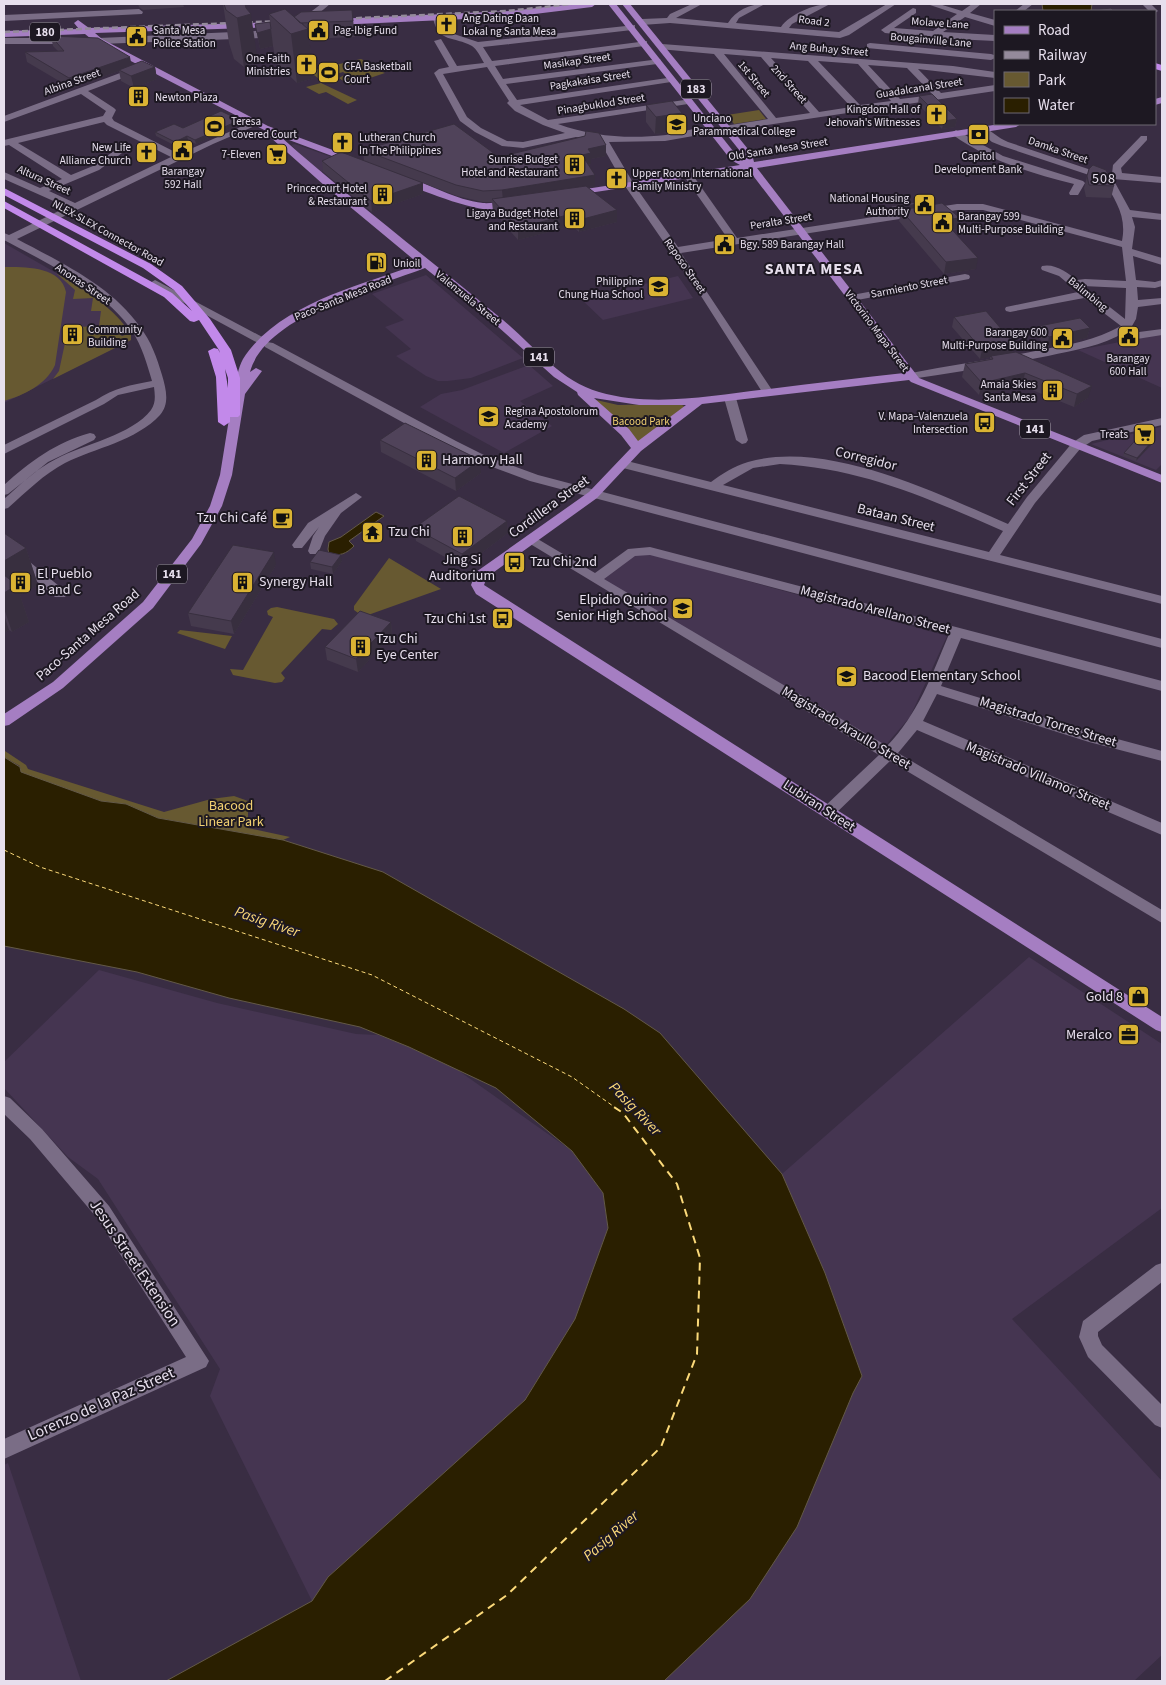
<svg xmlns="http://www.w3.org/2000/svg" width="1166" height="1685" viewBox="0 0 1166 1685" font-family="'Source Sans 3',sans-serif">
<style>
.built{fill:#453551}
.green{fill:#675931}
.water{fill:#2a1f00;stroke:#635947}
.lines{fill:none;stroke-linecap:round;stroke-linejoin:round}
.ferry-far1{stroke:#fbd979;stroke-width:1;stroke-dasharray:4 3;stroke-linecap:butt}
.ferry{stroke:#fbd979;stroke-width:2;stroke-dasharray:8 6;stroke-linecap:butt}
.minor{fill:#7a6d86;fill-rule:evenodd}
.major{fill:#a57ec2;fill-rule:evenodd}
.highway{fill:#c289ea;fill-rule:evenodd}
.rail{stroke:#948a9b;stroke-width:2.5;stroke-dasharray:6 3;stroke-linecap:butt}
.wall{fill:#453a4d}
.shaded-wall{fill:#382f3f}
.building{fill:#50435a;stroke:#382f3f}
.labels{text-anchor:middle;dominant-baseline:central;stroke-width:4;stroke-linejoin:round;paint-order:stroke}
.far-poi-label{font-size:11px;fill:#e7dfed;stroke:#1d1822;text-anchor:start}
.far-street-label{font-size:11px;fill:#e7dfed;stroke:#1d1822}
.far-park-label{font-size:11px;fill:#f1d071;stroke:#1d1822}
.shield{fill:#1d1822;stroke:#aaa3b0;stroke-width:1}
.shield-label{font-size:12px;font-weight:bold;fill:#e7dfed}
.far-quarter-label{font-size:14px;letter-spacing:1px;fill:#e7dfed;stroke:#1d1822}
.street-label{font-size:14px;fill:#e7dfed;stroke:#1d1822}
.poi-label{font-size:14px;fill:#e7dfed;stroke:#1d1822;text-anchor:start}
.park-label{font-size:14px;fill:#f1d071;stroke:#1d1822}
.water-label{font-size:15px;font-style:italic;fill:#fbd979;stroke:#1d1822}
.far-district-label{font-size:16px;font-weight:bold;letter-spacing:1px;fill:#e7dfed;stroke:#1d1822}
.near-street-label{font-size:16px;fill:#e7dfed;stroke:#1d1822}
</style>
<rect width="100%" height="100%" fill="#392d43"/>
<path class="built" d="M295 144 346 162 319 173 291 145Z
M4 243 84 289 123 323 127 329 118 333 122 336 131 333V340L4 403Z
M426 275 523 358 471 378 448 381H438L426 376 396 356 411 349 385 327 404 320 372 294Z
M678 276 693 298 603 320 581 299Z
M1162 334V388L1078 350Z
M529 365 553 386 520 401 552 426 504 453 420 407 441 394 462 390Z
M1160 427 1162 428V464L1156 470 1091 444Z
M646 553 947 636 910 717 884 747 600 581 634 555Z
M1029 957 1162 1044V1208L1012 1319 1162 1481V1655L1134 1681H664L675 1670 862 1376 825 1273 782 1174Z
M99 970 217 1003 356 1034 378 1035 409 1047 452 1066 572 1151 603 1193 608 1228 575 1319 525 1400 328 1577 312 1601 210 1396 220 1369 98 1179 68 1157 4 1088V1062Z
M8 1463 81 1681H4V1465Z"/>
<path class="green" d="M361 59 380 68 377 70 385 73 349 85 339 78 346 74 343 72 319 79 309 71Z
M321 83 357 100 348 104 326 92 319 94 306 87Z
M759 110 766 119 734 124 727 115Z
M4 267C24 267 61 266 66 292L55 365C46 385 24 395 4 401Z
M56 273C80 287 112 306 127 329L118 333 122 336 131 333V340L53 379 59 371 65 343 76 342 78 327 99 326 101 311H91L93 298 73 299 75 290Z
M592 399 618 405 680 404 684 406 683 408 641 442 635 441Z
M389 558 441 589 368 615H361L354 610V606Z
M277 607 334 619 338 624 331 630 322 629 281 673 285 678 282 682 275 683 233 675 230 669 243 670 273 617 268 615 267 611 271 608Z
M180 630 232 636 225 649 177 633Z
M5 751 26 765 28 769 164 812 211 799 234 796 248 801V828L290 837 283 840 158 818 126 804 101 801 20 772V766L4 757Z"/>
<path class="water" d="M1042 4H1092L1091 11H1043Z
M376 512 384 516 349 541 354 546C346 554 340 556 329 554L328 549 329 542 341 537Z
M4 757 20 767 21 772 101 801 126 804 158 818 283 840 383 872 624 1009 660 1033 782 1174 825 1273 862 1376 853 1393 797 1527 750 1599 664 1681H166L312 1601 328 1577 525 1400 575 1319 608 1228 603 1193 572 1151 496 1088 409 1047 360 1027 229 998 137 972 4 946Z"/>
<g class="lines">
<path class="ferry-far1" d="M4 850 40 867 372 975 572 1077 613 1106"/>
<path class="ferry" d="M385 1681 507 1595 661 1447 697 1354 700 1258 677 1184 623 1113 611 1105"/>
<path class="minor" d="M321 4H330L305 25H299V21Z
M692 4H702L676 18 728 23C736 10 750 4 765 4L739 18 736 23 781 27C790 14 814 4 830 4L792 24 789 28 839 32 887 4H896L849 35 840 38 670 23 642 25 638 22 642 19 667 18 670 14Z
M927 4H939L962 11 972 4H981L970 13 995 20V26L965 17 943 32 995 35V41L933 38 885 33 881 30 913 8 916 9V13L894 28 933 31 957 14Z
M1024 4H1033L1024 11H1015Z
M1142 4H1151L1158 11 1155 13V11H1149Z
M139 9 143 12 142 14 4 21V15Z
M437 15 441 18 443 27 448 32 478 42 635 25V29L632 30 483 47 492 61 647 41V45L644 46 495 66 503 79 660 59 661 61 657 64 506 84 517 100 674 77V81L671 82 520 105 548 120 691 99 693 101 688 104 558 124C593 137 630 139 666 135 681 133 701 125 716 128V132L665 141 609 142 635 186 678 247 728 239 684 176 689 173 692 174 737 238 957 204H983L1122 241C1127 215 1115 201 1104 180L1002 146 992 142 976 129 981 126C991 130 998 138 1008 142L1103 174H1112L1113 165 1141 136H1147V140L1121 168 1122 173 1162 177V183L1113 179 1130 210 1162 214V220L1132 217 1135 227 1132 249 1162 258V265L1133 256 1136 280 1155 282 1162 280V286L1155 288 1137 287 1138 300 1162 298V304L1138 307 1136 319 1132 326 1139 332 1162 329V335L1137 339 1125 332C1103 346 1074 350 1048 356 1003 365 957 372 911 379L907 378 905 376 907 374 911 373C954 365 997 359 1040 350 1068 345 1096 340 1121 326L1084 298 1010 312 1006 311 1005 309 1006 307 1078 292 1059 276 1042 270 1041 268 1042 266C1055 263 1068 273 1077 280L1085 279 1126 281 1122 247 983 210H957L681 253 774 393 768 396 764 395 701 296 625 186 599 140 576 137 523 148 502 146 475 132 460 121 434 73 439 69 449 67 434 41 441 39 457 66 484 63C481 58 477 49 472 46 454 36 438 43 433 18ZM487 67 509 101 507 103 515 111 543 125 565 133 523 142 507 141 481 128 467 117 443 74ZM1083 286 1126 288 1125 319Z
M276 30 279 31V35L263 38 99 44H4V38H99Z
M870 43 991 54 994 55 995 58 991 60 867 48V44Z
M662 44 953 66 995 72V78L918 69 941 93 995 85V91L727 131 724 130V126L768 119 714 54 659 49V45ZM724 54 761 57 810 113 776 118ZM771 58 808 61 851 107 819 112ZM818 61 858 64 891 101 860 105ZM868 65 907 68 933 95 900 99Z
M139 66 142 67V71L88 91 114 108 116 110 112 118 114 121 179 154 254 121H260L262 123 213 144 17 239C60 262 112 286 140 327 151 341 157 358 162 375 166 389 170 403 160 415 136 441 95 448 65 463 44 474 26 492 8 508L4 509V499C20 485 36 469 56 459 84 444 132 435 151 410 156 403 155 395 154 387L118 395 104 404 4 454V445L96 400C114 388 131 385 152 381 147 364 142 346 132 331 106 291 45 262 4 240V233L9 235 67 207 4 179V172L40 188 62 179 9 145 4 146V140L103 116 106 111 81 94 4 122V116ZM104 122 107 125 171 157 75 203 49 191 99 170 122 153 117 150 114 151 93 166 71 175 18 143Z
M956 130 1003 156 1083 181 1085 183 1078 195H1070L1069 193 1074 184C1031 173 989 161 953 135L951 133Z
M965 274 969 275 970 277 969 279 852 301 847 298 852 295Z
M155 280 266 339 267 342 273 343 456 441 484 455 538 475 1162 639V648L530 481 476 461 448 447 265 347 264 344 258 343 151 285 150 283Z
M730 395 736 398 748 440 746 443 742 444 736 440 724 398Z
M1162 418V425L1092 441 1080 449 1035 503 1000 555 1162 596V604L619 467 617 464 623 460 711 482C722 474 734 466 748 462 826 439 937 493 1008 524L1027 497 1072 443 1084 435ZM780 464C861 468 930 499 1003 531L989 552 723 485 753 468Z
M90 433 94 434 96 437 94 440 48 462 8 494 4 495V485C28 463 58 441 90 433Z
M356 493 362 497 341 513 325 536 318 554H310L308 551 313 536 319 527 302 548H294L292 545 308 523Z
M531 535 595 573 628 549 650 547 1162 681V691L961 638 941 686 1095 733 1162 751V761L1089 742 937 694 923 721 1162 823V835L917 730 898 753 1162 910V923L890 761 833 816 828 817 823 816 821 812 823 808 879 755 527 542 525 539 527 536ZM650 555 949 634C932 675 918 714 887 746L604 579 635 556Z
M4 543 8 544 65 591 67 594 65 597H55L4 553Z
M4 1096 10 1098 42 1129 109 1206 209 1361 206 1367 4 1459V1439L186 1357 97 1218 30 1139 4 1114Z
M1162 1263V1282L1098 1332V1336L1102 1345 1162 1405V1428L1155 1425 1088 1357 1079 1337 1083 1321 1156 1265Z"/>
<path class="major" d="M573 4H596L592 7 510 17 335 25 331 22 335 19 510 11Z
M608 4H616L737 156 745 160 744 156 622 4H630L752 154 754 162 1000 124H1021L1016 127 757 168 919 378 1162 475V483L911 382 909 380 702 404 641 451 597 498 487 577 484 585 1162 1017V1032L1156 1030 476 594 471 585 476 572 589 492 631 448 621 435 578 395 577 392 554 377 496 325 425 268C376 287 265 316 250 372L256 368 262 371 245 394 232 475 222 506 201 544 153 608 63 688 9 725 4 726V714L53 682 143 602 192 539 210 506 220 475 233 394 236 390 234 388C237 378 238 368 243 359 278 304 361 285 419 264L325 186 270 137V133L96 43 85 34 4 37V31L79 29 74 23 78 20 89 28 278 22V26L275 27 95 33 102 39 268 126 357 159V163H351L281 137C353 201 429 259 503 320 533 345 560 381 599 392 654 408 714 395 769 389 814 383 859 378 904 373L748 169 569 196V192L573 191 740 165 731 160ZM594 398 639 405H686L638 441 629 429Z
M1162 97V103L1155 105V99Z
M404 177C431 184 455 200 483 203 493 204 511 199 518 205 497 223 424 191 401 182L399 180Z"/>
<path class="highway" d="M1155 63 1162 65V71L1155 69Z
M4 188 151 264 182 286 210 319 231 350 240 378V415L238 417H230V422L224 426 218 422 216 377 208 351 214 348 218 349 220 353 219 350 199 320 194 322 190 321 164 297 4 208V201L172 293 192 311 174 290 143 268 4 195ZM225 369 228 378V388Z"/>
<path class="rail" d="M338 19 507 11 572 4
M4 32 284 21"/>
</g>
<path class="wall" d="M138 4H183L184 7 143 10 139 7Z
M223 4H245L258 63 244 67 234 59 229 43Z
M352 10 355 37 309 39 314 78 297 83 276 63 273 46 260 49 255 24 270 22 269 14 294 17Z
M51 36 132 65 155 67 157 79 134 88 121 81 119 71 71 88 27 62 25 52 58 51 53 46Z
M919 96 957 119 955 127 942 129 918 104Z
M646 105 682 113 681 130 655 134 646 122Z
M240 124 196 144 188 140 176 146 156 136 155 132 183 128Z
M363 150 499 157 606 156 591 159V164L588 165 595 175V186L588 187 617 222 579 232 572 226 518 240 493 211 492 202H483L457 196 423 183V194L372 212 323 172 322 161H364Z
M1089 169 1114 186 1111 198 1086 197 1084 188Z
M931 202 930 205 958 229 952 230 976 269 944 274 899 221 901 211 892 212 890 210 891 206Z
M954 317 1014 344 1012 353 1088 398 1074 407 1022 386 979 395 962 377 965 364 990 359V357L980 359 952 327Z
M1039 326 1090 328 1087 338 1047 347 1036 335Z
M380 440 481 473 456 491 381 452Z
M1153 440 1152 444 1136 461 1123 456 1124 453Z
M507 521 508 533 463 567 416 541 414 528Z
M4 533 26 548 38 585 20 595 29 622 12 632 9 630 4 633Z
M342 561 333 574 311 569 310 562Z
M276 565 234 634 191 626 188 613Z
M391 622 392 635 358 672 327 660 325 647Z"/>
<path class="shaded-wall" d="M251 14 258 63 244 67 237 18Z
M303 22 304 30 308 29 314 78 297 83 291 34 283 27Z
M271 29 273 46 260 49 257 33Z
M130 57 132 67 119 70V71L71 88 69 78Z
M155 67 157 79 134 88 131 76Z
M682 113 681 130 655 134 656 117Z
M957 119 955 127 942 129 944 121Z
M240 120V124L196 144 195 140Z
M187 136 188 140 176 146 175 142Z
M606 145V156L591 159V164L582 166V155L588 149Z
M595 175V186L503 201 502 190Z
M423 183V194L372 212 371 201Z
M931 202 930 206 901 210V211L892 212V208Z
M617 210V222L579 232V220Z
M571 214 572 226 518 240V228Z
M960 218 958 229 941 231 943 220Z
M978 258 976 269 944 274 946 262Z
M1090 328 1087 338 1047 347 1049 337Z
M1014 344 1012 353 980 359 982 350Z
M1025 373 1022 386 979 395 982 383Z
M1092 386 1088 398 1074 407 1077 394Z
M1153 440 1152 444 1136 461 1137 458Z
M480 460 481 473 456 491 455 478Z
M507 521 508 533 463 567 462 554Z
M26 548 38 585 20 595 29 622 12 632 4 608V561Z
M274 552 276 565 234 634 231 621Z
M341 555 342 561 333 574 332 567Z
M4 615 9 630 4 633Z
M391 622 392 635 358 672 356 659Z"/>
<path class="building" d="M224 4H245L246 8 251 14 237 18 226 10Z
M1111 8 1114 11H1094L1093 10Z
M285 9 308 29 291 34 269 14Z
M352 10 353 21 300 23 294 17 301 12Z
M270 22 271 29 257 33 255 24Z
M51 36 98 38 130 57 69 78 25 52 64 51Z
M142 61 155 67 131 76 119 70Z
M932 94 957 119 944 121 919 96Z
M672 101 682 113 656 117 646 105Z
M221 111 240 120 195 140 187 136 175 142 155 132 174 124 183 128Z
M454 124 499 157 585 136 586 131 599 133 606 145 588 149 591 153 582 155 595 175 502 190 483 191 456 185 363 150Z
M341 152 423 183 371 201 322 161Z
M1093 165 1106 170 1114 186 1089 185 1087 176 1089 169Z
M586 186 617 210 579 220 571 214 518 228 492 199Z
M928 200 931 202 892 208 891 206Z
M942 203 960 218 943 220 978 258 946 262 901 210Z
M986 311 1014 344 982 350 954 317Z
M1080 318 1090 328 1049 337 1039 326Z
M1016 352 1092 386 1077 394 1025 373 982 383 965 364 993 359 991 356Z
M405 423 480 460 455 478 380 440Z
M1140 435 1153 440 1137 458 1124 453Z
M459 496 507 521 462 554 414 528Z
M4 533 26 548 4 561Z
M233 545 274 552 231 621 188 613Z
M319 550 341 555 332 567 310 562Z
M4 575 17 585 4 593Z
M360 611 391 622 356 659 325 647Z"/>
<defs>
<symbol id="church-square" viewBox="-11 -11 22 22"><rect x="-9" y="-9" width="18" height="18" rx="4" fill="#dab333" stroke="#1d1822"/><path d="M-1.2-6h2.4v3.5h3.3v2.4h-3.3V6h-2.4V-.1h-3.3v-2.4h3.3Z" fill="#111"/></symbol>
<symbol id="civic-square" viewBox="-11 -11 22 22"><rect x="-9" y="-9" width="18" height="18" rx="4" fill="#dab333" stroke="#1d1822"/><path d="M-.6-6.5H3V-4.5H.6V-3L4-1V1h2V6H-6V1h2V-1L-.6-3ZM-1.2 2.5V6h2.4V2.5Z" fill="#111"/></symbol>
<symbol id="stadium-square" viewBox="-11 -11 22 22"><rect x="-9" y="-9" width="18" height="18" rx="4" fill="#dab333" stroke="#1d1822"/><path d="M0-5a6.5 5 0 1 0 0 10a6.5 5 0 1 0 0-10ZM-3.5-1.8h7v3.6h-7Z" fill="#111"/></symbol>
<symbol id="building-square" viewBox="-11 -11 22 22"><rect x="-9" y="-9" width="18" height="18" rx="4" fill="#dab333" stroke="#1d1822"/><path d="M-4-6H4V6H1V3H-1V6H-4ZM-2.5-4.3h1.7v1.8h-1.7ZM.8-4.3h1.7v1.8H.8ZM-2.5-1h1.7V.8h-1.7ZM.8-1h1.7V.8H.8Z" fill="#111"/></symbol>
<symbol id="university-square" viewBox="-11 -11 22 22"><rect x="-9" y="-9" width="18" height="18" rx="4" fill="#dab333" stroke="#1d1822"/><path d="M0-5L7-2L0 1L-7-2ZM-4 1L0 2.5L4 1V4Q0 6-4 4Z" fill="#111"/></symbol>
<symbol id="bank-square" viewBox="-11 -11 22 22"><rect x="-9" y="-9" width="18" height="18" rx="4" fill="#dab333" stroke="#1d1822"/><path d="M-6-4H6V4H-6ZM0-2.3a2.3 2.3 0 1 0 0 4.6a2.3 2.3 0 1 0 0-4.6Z" fill="#111"/></symbol>
<symbol id="supermarket-square" viewBox="-11 -11 22 22"><rect x="-9" y="-9" width="18" height="18" rx="4" fill="#dab333" stroke="#1d1822"/><path d="M-6-5.5h2.5l.6 2H6L4.5 2H-2.5L-4.4-4H-6ZM-1.5 3.2a1.3 1.3 0 1 0 .1 0ZM3 3.2a1.3 1.3 0 1 0 .1 0Z" fill="#111"/></symbol>
<symbol id="fuel-square" viewBox="-11 -11 22 22"><rect x="-9" y="-9" width="18" height="18" rx="4" fill="#dab333" stroke="#1d1822"/><path d="M-5.5-6h7V0h2V4h1.3V-2.5L3-4.5l.8-.8L6-3V5H2.5V1h-1V6h-7ZM-4.2-4.7v3.2H.2V-4.7Z" fill="#111"/></symbol>
<symbol id="school-square" viewBox="-11 -11 22 22"><rect x="-9" y="-9" width="18" height="18" rx="4" fill="#dab333" stroke="#1d1822"/><path d="M0-5L7-2L0 1L-7-2ZM-4 1L0 2.5L4 1V4Q0 6-4 4Z" fill="#111"/></symbol>
<symbol id="bus-square" viewBox="-11 -11 22 22"><rect x="-9" y="-9" width="18" height="18" rx="4" fill="#dab333" stroke="#1d1822"/><path d="M-5-6H5V4H4V6H2V4H-2V6H-4V4H-5ZM-3.5-4V0h7V-4ZM-3.5 1.2v1.5H-2V1.2ZM2 1.2v1.5H3.5V1.2Z" fill="#111"/></symbol>
<symbol id="cafe-square" viewBox="-11 -11 22 22"><rect x="-9" y="-9" width="18" height="18" rx="4" fill="#dab333" stroke="#1d1822"/><path d="M-5.5-4.5H6V0H3Q3 3.5 0 3.5H-2.5Q-5.5 3.5-5.5 0ZM3-3.2v2h1.7v-2ZM-6 4.5H4V6H-6Z" fill="#111"/></symbol>
<symbol id="temple-square" viewBox="-11 -11 22 22"><rect x="-9" y="-9" width="18" height="18" rx="4" fill="#dab333" stroke="#1d1822"/><path d="M0-6L5-2H3V0L6.5 2.5H4V6H1.5V3h-3V6H-4V2.5H-6.5L-3 0V-2H-5Z" fill="#111"/></symbol>
<symbol id="shop-square" viewBox="-11 -11 22 22"><rect x="-9" y="-9" width="18" height="18" rx="4" fill="#dab333" stroke="#1d1822"/><path d="M-5-2.5h2.3a2.7 3.5 0 0 1 5.4 0H5L5.5 6h-11ZM-1.5-2.5h3a1.5 2.3 0 0 0-3 0Z" fill="#111"/></symbol>
<symbol id="office-square" viewBox="-11 -11 22 22"><rect x="-9" y="-9" width="18" height="18" rx="4" fill="#dab333" stroke="#1d1822"/><path d="M-6-3h4V-5.5h4V-3h4V5H-6ZM-1-4.5V-3h2v-1.5ZM-6 0V1H6V0Z" fill="#111"/></symbol>
</defs>
<g fill-rule="evenodd">
<use href="#church-square" x="434" y="12" width="25" height="25"/>
<use href="#civic-square" x="306" y="18" width="25" height="25"/>
<use href="#civic-square" x="124" y="24" width="25" height="25"/>
<use href="#church-square" x="294" y="52" width="25" height="25"/>
<use href="#stadium-square" x="316" y="60" width="25" height="25"/>
<use href="#building-square" x="126" y="84" width="25" height="25"/>
<use href="#church-square" x="924" y="102" width="25" height="25"/>
<use href="#university-square" x="664" y="112" width="25" height="25"/>
<use href="#stadium-square" x="202" y="114" width="25" height="25"/>
<use href="#bank-square" x="966" y="122" width="25" height="25"/>
<use href="#church-square" x="330" y="130" width="25" height="25"/>
<use href="#civic-square" x="170" y="138" width="25" height="25"/>
<use href="#church-square" x="134" y="140" width="25" height="25"/>
<use href="#supermarket-square" x="264" y="142" width="25" height="25"/>
<use href="#building-square" x="562" y="152" width="25" height="25"/>
<use href="#church-square" x="604" y="166" width="25" height="25"/>
<use href="#building-square" x="370" y="182" width="25" height="25"/>
<use href="#civic-square" x="912" y="192" width="25" height="25"/>
<use href="#building-square" x="562" y="206" width="25" height="25"/>
<use href="#civic-square" x="930" y="210" width="25" height="25"/>
<use href="#civic-square" x="712" y="232" width="25" height="25"/>
<use href="#fuel-square" x="364" y="250" width="25" height="25"/>
<use href="#school-square" x="646" y="274" width="25" height="25"/>
<use href="#building-square" x="60" y="322" width="25" height="25"/>
<use href="#civic-square" x="1116" y="324" width="25" height="25"/>
<use href="#civic-square" x="1050" y="326" width="25" height="25"/>
<use href="#building-square" x="1040" y="378" width="25" height="25"/>
<use href="#school-square" x="476" y="404" width="25" height="25"/>
<use href="#bus-square" x="972" y="410" width="25" height="25"/>
<use href="#supermarket-square" x="1132" y="422" width="25" height="25"/>
<use href="#building-square" x="414" y="448" width="25" height="25"/>
<use href="#cafe-square" x="270" y="506" width="25" height="25"/>
<use href="#temple-square" x="360" y="520" width="25" height="25"/>
<use href="#building-square" x="450" y="524" width="25" height="25"/>
<use href="#bus-square" x="502" y="550" width="25" height="25"/>
<use href="#building-square" x="8" y="570" width="25" height="25"/>
<use href="#building-square" x="230" y="570" width="25" height="25"/>
<use href="#school-square" x="670" y="596" width="25" height="25"/>
<use href="#bus-square" x="490" y="606" width="25" height="25"/>
<use href="#building-square" x="348" y="634" width="25" height="25"/>
<use href="#school-square" x="834" y="664" width="25" height="25"/>
<use href="#shop-square" x="1126" y="984" width="25" height="25"/>
<use href="#office-square" x="1116" y="1022" width="25" height="25"/>
</g>
<g class="labels">
<g class="far-poi-label">
<text x="463" y="18">Ang Dating Daan<tspan x="463" dy="13">Lokal ng Santa Mesa</tspan></text>
<text x="153" y="30">Santa Mesa<tspan x="153" dy="13">Police Station</tspan></text>
<text x="334" y="30">Pag-Ibig Fund</text>
<text x="290" y="58" text-anchor="end">One Faith<tspan x="290" dy="13">Ministries</tspan></text>
<text x="344" y="66">CFA Basketball<tspan x="344" dy="13">Court</tspan></text>
<text x="155" y="97">Newton Plaza</text>
<text x="920" y="109" text-anchor="end">Kingdom Hall of<tspan x="920" dy="13">Jehovah's Witnesses</tspan></text>
<text x="693" y="118">Unciano<tspan x="693" dy="13">Parammedical College</tspan></text>
<text x="231" y="121">Teresa<tspan x="231" dy="13">Covered Court</tspan></text>
<text x="359" y="137">Lutheran Church<tspan x="359" dy="13">In The Philippines</tspan></text>
<text x="131" y="147" text-anchor="end">New Life<tspan x="131" dy="13">Alliance Church</tspan></text>
<text x="261" y="154" text-anchor="end">7-Eleven</text>
<text x="978" y="156" text-anchor="middle">Capitol<tspan x="978" dy="13">Development Bank</tspan></text>
<text x="558" y="159" text-anchor="end">Sunrise Budget<tspan x="558" dy="13">Hotel and Restaurant</tspan></text>
<text x="183" y="171" text-anchor="middle">Barangay<tspan x="183" dy="13">592 Hall</tspan></text>
<text x="632" y="173">Upper Room International<tspan x="632" dy="13">Family Ministry</tspan></text>
<text x="367" y="188" text-anchor="end">Princecourt Hotel<tspan x="367" dy="13">&amp; Restaurant</tspan></text>
<text x="909" y="198" text-anchor="end">National Housing<tspan x="909" dy="13">Authority</tspan></text>
<text x="558" y="213" text-anchor="end">Ligaya Budget Hotel<tspan x="558" dy="13">and Restaurant</tspan></text>
<text x="958" y="216">Barangay 599<tspan x="958" dy="13">Multi-Purpose Building</tspan></text>
<text x="740" y="244">Bgy. 589 Barangay Hall</text>
<text x="393" y="263">Unioil</text>
<text x="643" y="281" text-anchor="end">Philippine<tspan x="643" dy="13">Chung Hua School</tspan></text>
<text x="88" y="329">Community<tspan x="88" dy="13">Building</tspan></text>
<text x="1047" y="332" text-anchor="end">Barangay 600<tspan x="1047" dy="13">Multi-Purpose Building</tspan></text>
<text x="1128" y="358" text-anchor="middle">Barangay<tspan x="1128" dy="13">600 Hall</tspan></text>
<text x="1036" y="384" text-anchor="end">Amaia Skies<tspan x="1036" dy="13">Santa Mesa</tspan></text>
<text x="505" y="411">Regina Apostolorum<tspan x="505" dy="13">Academy</tspan></text>
<text x="968" y="416" text-anchor="end">V. Mapa–Valenzuela<tspan x="968" dy="13">Intersection</tspan></text>
<text x="1128" y="434" text-anchor="end">Treats</text>
</g>
<g class="far-street-label">
<text transform="translate(814 21) rotate(7)">Road 2</text>
<text transform="translate(940 23) rotate(4)">Molave Lane</text>
<text transform="translate(931 40) rotate(5)">Bougainville Lane</text>
<text transform="translate(829 49) rotate(5)">Ang Buhay Street</text>
<text transform="translate(577 61) rotate(-8)">Masikap Street</text>
<text transform="translate(754 79) rotate(50)">1st Street</text>
<text transform="translate(590 80) rotate(-9)">Pagkakaisa Street</text>
<text transform="translate(72 82) rotate(-20)">Albina Street</text>
<text transform="translate(789 84) rotate(48)">2nd Street</text>
<text transform="translate(919 88) rotate(-9)">Guadalcanal Street</text>
<text transform="translate(601 104) rotate(-9)">Pinagbuklod Street</text>
<text transform="translate(778 149) rotate(-9)">Old Santa Mesa Street</text>
<text transform="translate(1058 150) rotate(19)">Damka Street</text>
<text transform="translate(44 180) rotate(24)">Altura Street</text>
<text transform="translate(781 221) rotate(-9)">Peralta Street</text>
<text transform="translate(108 233) rotate(29)">NLEX-SLEX Connector Road</text>
<text transform="translate(685 266) rotate(55)">Reposo Street</text>
<text transform="translate(83 284) rotate(34)">Anonas Street</text>
<text transform="translate(909 287) rotate(-11)">Sarmiento Street</text>
<text transform="translate(1088 294) rotate(39)">Balimbing</text>
<text transform="translate(343 298) rotate(-22)">Paco-Santa Mesa Road</text>
<text transform="translate(468 298) rotate(39)">Valenzuela Street</text>
<text transform="translate(877 331) rotate(53)">Victorino Mapa Street</text>
</g>
<g class="far-park-label">
<text x="641" y="421">Bacood Park</text>
</g>
<g class="shield">
<rect x="30" y="22.5" width="30" height="19" rx="4"/>
<rect x="681" y="79.5" width="30" height="19" rx="4"/>
<rect x="524" y="347.5" width="30" height="19" rx="4"/>
<rect x="1020" y="419.5" width="30" height="19" rx="4"/>
<rect x="157" y="564.5" width="30" height="19" rx="4"/>
</g>
<g class="shield-label">
<text x="45" y="32">180</text>
<text x="696" y="89">183</text>
<text x="539" y="357">141</text>
<text x="1035" y="429">141</text>
<text x="172" y="574">141</text>
</g>
<g class="far-quarter-label">
<text x="1104" y="179">508</text>
</g>
<g class="street-label">
<text transform="translate(866 459) rotate(14)">Corregidor</text>
<text transform="translate(1029 479) rotate(-52)">First Street</text>
<text transform="translate(549 507) rotate(-36)">Cordillera Street</text>
<text transform="translate(896 518) rotate(14)">Bataan Street</text>
<text transform="translate(875 610) rotate(15)">Magistrado Arellano Street</text>
<text transform="translate(88 635) rotate(-41)">Paco-Santa Mesa Road</text>
<text transform="translate(1048 722) rotate(17)">Magistrado Torres Street</text>
<text transform="translate(846 728) rotate(31)">Magistrado Araullo Street</text>
<text transform="translate(1038 776) rotate(23)">Magistrado Villamor Street</text>
<text transform="translate(819 806) rotate(33)">Lubiran Street</text>
</g>
<g class="poi-label">
<text x="442" y="460">Harmony Hall</text>
<text x="267" y="518" text-anchor="end">Tzu Chi Café</text>
<text x="388" y="532">Tzu Chi</text>
<text x="462" y="560" text-anchor="middle">Jing Si<tspan x="462" dy="16">Auditorium</tspan></text>
<text x="530" y="562">Tzu Chi 2nd</text>
<text x="37" y="574">El Pueblo<tspan x="37" dy="16">B and C</tspan></text>
<text x="259" y="582">Synergy Hall</text>
<text x="667" y="600" text-anchor="end">Elpidio Quirino<tspan x="667" dy="16">Senior High School</tspan></text>
<text x="486" y="619" text-anchor="end">Tzu Chi 1st</text>
<text x="376" y="639">Tzu Chi<tspan x="376" dy="16">Eye Center</tspan></text>
<text x="863" y="676">Bacood Elementary School</text>
<text x="1123" y="997" text-anchor="end">Gold 8</text>
<text x="1112" y="1035" text-anchor="end">Meralco</text>
</g>
<g class="park-label">
<text x="231" y="806">Bacood<tspan x="231" dy="16">Linear Park</tspan></text>
</g>
<g class="water-label">
<text transform="translate(267 922) rotate(19)">Pasig River</text>
<text transform="translate(635 1109) rotate(46)">Pasig River</text>
<text transform="translate(611 1536) rotate(-41)">Pasig River</text>
</g>
<g class="far-district-label">
<text x="814" y="269">SANTA MESA</text>
</g>
<g class="near-street-label">
<text transform="translate(135 1263) rotate(56)">Jesus Street Extension</text>
<text transform="translate(101 1404) rotate(-24)">Lorenzo de la Paz Street</text>
</g>
</g>
<rect width="1166" height="1685" fill="none" stroke="#e7dfed" stroke-width="10"/>
<rect x="994" y="10" width="162" height="115" fill="#1d1822" stroke="#6e6873"/>
<rect x="1004" y="26" width="25" height="8" fill="#a57ec2" stroke="#6e6873"/>
<text x="1038" y="35" font-size="15" fill="#e7dfed">Road</text>
<rect x="1004" y="51" width="25" height="8" fill="#948a9b" stroke="#6e6873"/>
<text x="1038" y="60" font-size="15" fill="#e7dfed">Railway</text>
<rect x="1004" y="72" width="25" height="15" fill="#675931" stroke="#6e6873"/>
<text x="1038" y="85" font-size="15" fill="#e7dfed">Park</text>
<rect x="1004" y="98" width="25" height="15" fill="#2a1f00" stroke="#6e6873"/>
<text x="1038" y="110" font-size="15" fill="#e7dfed">Water</text>
</svg>
